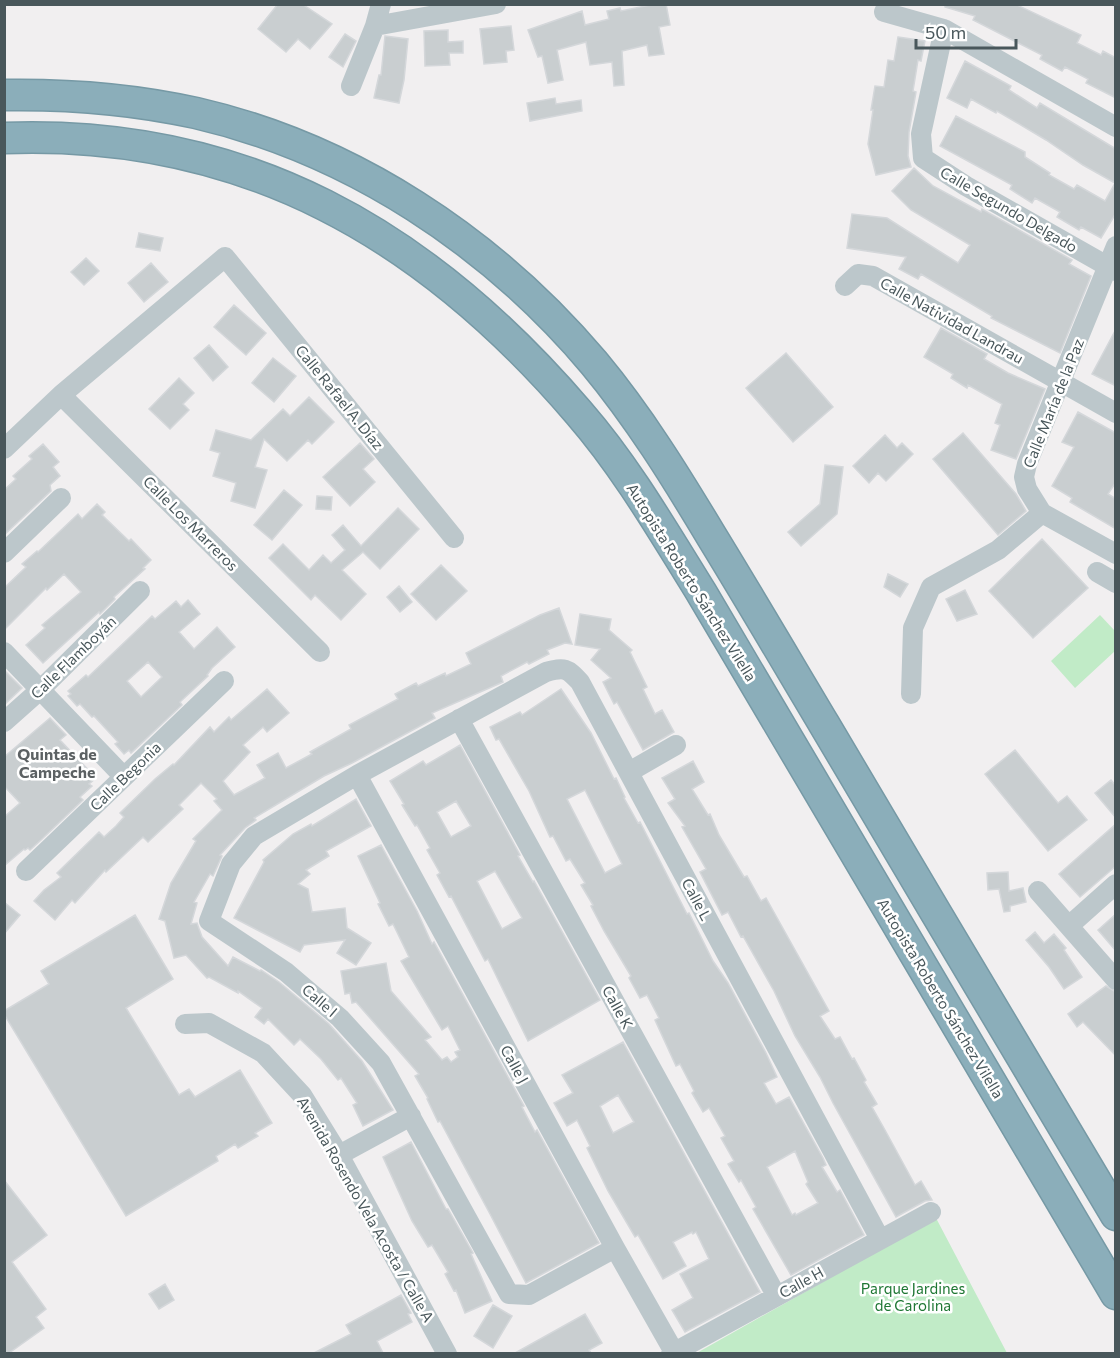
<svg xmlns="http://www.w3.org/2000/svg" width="1120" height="1358" viewBox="0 0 1120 1358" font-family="Commissioner,sans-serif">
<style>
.green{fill:#c1ebc7}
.building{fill:#c9ced0;stroke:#d4d7da;stroke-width:1.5;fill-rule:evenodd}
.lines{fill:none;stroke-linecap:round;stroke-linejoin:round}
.highway-casing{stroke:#7699a5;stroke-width:33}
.minor{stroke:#bcc7cb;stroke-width:20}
.highway{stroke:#8baeba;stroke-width:30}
.labels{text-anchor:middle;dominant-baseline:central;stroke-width:5;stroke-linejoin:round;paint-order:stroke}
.street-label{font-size:15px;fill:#49575b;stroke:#fff}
.park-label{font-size:15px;fill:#1f7734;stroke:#fff}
.neighbourhood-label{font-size:16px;font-weight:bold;fill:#5c6163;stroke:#fff}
</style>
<rect width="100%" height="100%" fill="#f1eff0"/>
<path class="green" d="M1100 615 1115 631V651L1075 688 1051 661Z
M936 1218 1007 1353 695 1354Z"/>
<path class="building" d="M278 4H302L332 24 310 49 298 39 286 52 258 29Z
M655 4H666L670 25 659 27 664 54 649 56 647 45 622 51 624 85 614 86 612 62 590 65 586 42 557 50 563 80 548 83 542 56 538 57 528 30 582 11 585 25 609 19 607 11 620 8 621 11Z
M945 4H1015L1081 35 1077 43 1101 55 1103 51 1116 58V98L1086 83 1088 79 1065 67 1062 71 1040 59 1042 55 973 20 975 16 945 7Z
M511 26 514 50 506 51 507 62 484 64 480 29Z
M448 30V42L463 41V53H449L450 65 425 66 424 31Z
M345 34 356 41 343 67 329 57Z
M385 36 408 39 404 80 399 103 374 98 379 75H381Z
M898 37 925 41 921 61 918 60 913 91 916 92 909 132 908 156 911 167 876 175 868 144 873 110H871L875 86 884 87 888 60 894 61Z
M965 61 1011 86 1009 90 1037 108 1040 103 1116 149V213L1101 238 1081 227 1079 230 1057 217 1060 212 1035 198 1032 203 1010 189 1012 185 940 146 956 116 1025 152V157L1050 173 1049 175 1074 189 1077 185 1105 201 1115 183 1083 165 1046 140 997 111 996 113 971 99 967 108 947 98Z
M555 98 556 104 581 100 582 111 530 121 527 103Z
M914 168 933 186 981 212 982 209 1072 260 1069 264 1091 276 1060 353 991 318 992 316 921 274 918 279 899 269 906 257 847 248 852 214 887 218 958 263 970 245 911 210 892 191Z
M139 233 163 238 160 251 136 247Z
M86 258 99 271 84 285 71 272Z
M151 263 168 282 144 302 128 283Z
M234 305 266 333 246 355 214 327Z
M941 328 987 354 984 359 1008 373 1045 389 1016 459 991 450 1000 425 995 423 1002 404 968 385 967 388 951 378 953 374 924 357Z
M1116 329V386L1092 374Z
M209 345 228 367 213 381 194 358Z
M786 353 833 407 793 442 746 388Z
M273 358 296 376 274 402 252 383Z
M179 378 194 393 183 404 189 410 170 429 149 409Z
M309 397 334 422 312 444 308 440 287 461 264 439 255 467 267 470 255 508 231 501 236 483 213 476 220 453 210 450 216 430 251 440 283 409 290 416Z
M1078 412 1116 433V482L1108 494 1116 499V529L1070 502 1072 498 1052 486 1074 447 1062 442Z
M963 433 1016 494 1026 511 998 535 933 459Z
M885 435 897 448 902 443 913 454 886 481 878 473 869 483 853 466Z
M360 443 374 459 363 469 375 482 350 506 323 477Z
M43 444 59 462 53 467 60 476 50 485 51 491 4 535V490L16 479 13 476 32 459 29 456Z
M825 465 843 467 837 514 801 546 788 532 820 504Z
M284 490 302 505 272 540 254 525Z
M317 496 332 497 331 510 316 509Z
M97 504 105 512 102 515 129 541 131 539 151 560 143 568 145 569 114 597 115 599 100 614 99 612 43 663 26 645 45 628 42 625 81 592 64 574 47 590 46 588 4 630V588L26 567 22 564 37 551 38 552 78 514 82 519Z
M398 508 419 529 380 569 363 552 342 570 366 594 341 620 315 595 311 600 269 558 283 544 309 570 323 555 331 563 345 550 332 535 343 525 361 546Z
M1042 539 1088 588 1033 638 989 591Z
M441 565 467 591 436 620 411 594Z
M888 574 908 584 900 597 884 587Z
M399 586 412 602 400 612 387 597Z
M965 590 977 614 957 621 946 599Z
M188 600 200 614 179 632 194 649 217 627 235 647 212 668 207 675 208 676 180 702 182 705 131 753 129 750 124 754 115 744 118 742 94 716 92 717 80 704 77 706 68 696 71 694 68 691 86 675 88 677 152 616 155 619 176 601 181 607ZM148 662 162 677 141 697 127 681Z
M559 608 572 644 565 643 547 650 549 654 529 664 527 662 501 676 503 682 432 713 435 718 352 763 324 776 254 818 256 820 245 828 220 855 222 856 213 876 210 874 194 902 197 903 191 924 197 923 202 937 228 966 233 957 260 971 261 970 279 982 329 1024 362 1061 393 1110 363 1126 353 1105 357 1103 341 1078 338 1080 321 1059 300 1039 294 1045 268 1019 264 1024 255 1017 262 1008 238 991V993L209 977 207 978 186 955 174 958 165 921 159 919 171 883 196 841 193 839 222 810 214 801 217 799 201 783 179 805 183 809 148 842 143 837 106 872 105 870 75 903 72 900 55 920 34 901 44 890 61 877 57 873 99 832 104 837 116 826 124 817 120 813 155 779 173 764 174 765 210 727 214 732 229 717 231 720 267 689 289 713 267 732 263 727 243 745 250 752 223 781 234 795 265 778 257 765 278 753 286 768 312 754 310 752 351 729 349 725 398 699 395 694 416 683 418 686 445 673 446 676 471 664 466 653 540 615Z
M580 614 611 619 609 630 632 650 630 652 647 687 643 689 655 714 662 710 674 732 643 750 617 702 614 704 603 682 611 678 591 660 600 649 575 645Z
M4 670 22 688 4 705Z
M561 689 591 733 614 779 616 778 625 797 624 798 638 823 640 822 687 914 689 913 713 961 728 983 766 1053 777 1077 764 1083 776 1104 789 1097 823 1158 826 1165 822 1167 837 1192 840 1190 864 1235 791 1275 753 1209 756 1207 741 1180 739 1182 728 1164 734 1161 721 1138 725 1136 709 1108 703 1112 692 1093 694 1091 680 1064 676 1066 655 1020 659 1018 647 995 640 998 629 978 631 976 604 931 591 906 593 905 581 885 585 883 570 859 566 861 553 836 550 837 529 791 499 739 496 740 490 727 520 712 522 715ZM585 790 622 864 605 873 567 799ZM795 1151 808 1182 806 1184 818 1203 796 1215 795 1213 792 1215 767 1167Z
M50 718 66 735 60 740 96 778 89 784 92 786 80 797 83 800 41 840 30 850 28 848 25 850 24 849 4 866V817L20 803 4 786V757Z
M460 745 520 855 518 856 533 882 534 881 600 1000 528 1041 488 959 485 961 451 896 449 897 437 875 440 873 427 850 430 848 417 825 415 826 402 805 404 804 390 781 423 761 426 765ZM456 801 471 826 451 837 437 812ZM495 871 522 918 502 929 477 881Z
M1015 750 1058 803 1067 796 1087 820 1048 851 985 774Z
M693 761 704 782 692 789 708 815 710 814 719 835 744 877 747 876 761 901 766 898 829 1011 820 1016 835 1039 840 1037 852 1059 854 1058 866 1080 864 1082 877 1104 872 1107 885 1130 915 1185 921 1181 932 1200 925 1201 896 1217 833 1103 820 1077 795 1036 774 991 743 936 741 937 728 912 722 915 700 872 706 869 682 827 685 826 668 803 675 799 662 778Z
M1111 780 1116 786V818L1095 793Z
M356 799 371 826 326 851 329 856 306 870 310 874 298 884 308 889 312 912 345 908 347 928 371 943 356 965 337 953 345 940 304 945 300 952 234 918 264 862 263 860 293 834 311 824 312 826Z
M1116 824V866L1080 897 1059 874Z
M381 845 417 911 432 944 434 942 524 1106 522 1107 535 1132 537 1130 599 1243 526 1283 490 1214 440 1121 438 1122 427 1099 428 1098 415 1076 419 1074 356 1002 352 1003 350 993 345 994 341 971 386 963 391 991 431 1037 425 1040 442 1060 447 1057 451 1062 458 1057 455 1052 460 1050 448 1026 442 1030 401 961 409 957 393 924 389 926 378 904 380 903 358 856Z
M1008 872 1009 891 1023 888 1026 902 1010 906V911L1004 912 999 889 988 890 987 873Z
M4 902 20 915 4 934Z
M1116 914V951L1098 930Z
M135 915 173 979 126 1008 179 1095 189 1089 195 1097 240 1070 272 1123 255 1133 258 1136 238 1148 235 1144 216 1156 218 1161 126 1216 4 1014V1011L49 984 41 971Z
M1035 932 1044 943 1054 934 1066 948 1064 950 1082 977 1064 989 1049 967 1026 940Z
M1106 986 1116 992V1056L1083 1022 1077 1027 1068 1014Z
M623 1042 760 1292 685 1332 672 1310 693 1298 680 1274 709 1259 696 1232 693 1234 692 1232 673 1242 686 1266 663 1279 638 1235 635 1237 608 1191 587 1148 590 1146 577 1120 567 1126 554 1103 573 1093 562 1075ZM618 1095 634 1122 613 1133 600 1106Z
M411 1142 446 1209H448L473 1253 471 1254 492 1301 465 1313 456 1290 454 1291 445 1274 448 1272 432 1245 428 1247 412 1221 383 1157Z
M4 1180 47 1235 12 1262 46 1309 36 1317 44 1328 9 1353H4Z
M165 1284 174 1300 159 1309 149 1294Z
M401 1295 411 1313 408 1314 412 1322 377 1341 383 1353H314L351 1334 346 1325Z
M493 1305 512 1316 493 1348 474 1336Z
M585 1314 602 1343 589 1350 591 1353H515Z"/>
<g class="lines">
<defs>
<path id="highway" d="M4 95C69 94 133 99 196 113 352 149 492 242 594 363 639 417 676 477 712 537 750 599 787 662 824 724 921 888 1018 1051 1116 1215
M4 138C245 129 426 234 579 413 626 467 663 531 701 592L1116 1294"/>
</defs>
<use href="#highway" class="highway-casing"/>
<path class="minor" d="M884 12 944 29 1116 127
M375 26 496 4
M944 29 921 134 923 158 966 186 1116 271
M351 86 375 26 381 4
M1116 246 1027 464 1024 477 1027 489 1042 513 1116 554
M845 286 858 274 873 276 1116 413
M61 395 320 652
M4 449 61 395 225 257 454 538
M4 553 61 498
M1097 572 1116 583
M4 652 124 777
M911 694 913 628 931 587 998 550 1042 513
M459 719 776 1295
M4 722 40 690 140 591
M629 772 676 745
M357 775 615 1248 674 1352
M26 871 224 681
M1038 891 1116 980
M1070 925 1116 884
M185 1024 209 1023 263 1053 302 1095 339 1155 447 1354
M339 1155 411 1116
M615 1248 529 1295 509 1294 381 1063 340 1018 286 972 209 921 231 864 254 836 357 775 546 672C565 667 567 668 580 682L880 1239
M671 1354 931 1212"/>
<use href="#highway" class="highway"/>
</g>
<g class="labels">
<g class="street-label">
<text transform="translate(1009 209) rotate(30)">Calle Segundo Delgado</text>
<text transform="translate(952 320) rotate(29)">Calle Natividad Landrau</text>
<text transform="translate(340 397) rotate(51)">Calle Rafael A. Díaz</text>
<text transform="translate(1053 403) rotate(-68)">Calle María de la Paz</text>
<text transform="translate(191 523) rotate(45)">Calle Los Marreros</text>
<text transform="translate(692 582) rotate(58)">Autopista Roberto Sánchez Vilella</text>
<text transform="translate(73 657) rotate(-44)">Calle Flamboyán</text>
<text transform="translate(125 776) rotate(-44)">Calle Begonia</text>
<text transform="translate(697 899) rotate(62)">Calle L</text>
<text transform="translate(941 998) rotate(59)">Autopista Roberto Sánchez Vilella</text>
<text transform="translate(320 1000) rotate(41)">Calle I</text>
<text transform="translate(618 1007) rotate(61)">Calle K</text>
<text transform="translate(515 1064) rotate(61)">Calle J</text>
<text transform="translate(366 1209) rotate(60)">Avenida Rosendo Vela Acosta / Calle A</text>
<text transform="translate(801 1282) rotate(-29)">Calle H</text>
</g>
<g class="park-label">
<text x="913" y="1288">Parque Jardines<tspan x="913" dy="17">de Carolina</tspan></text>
</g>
<g class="neighbourhood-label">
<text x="57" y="753">Quintas de<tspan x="57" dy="18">Campeche</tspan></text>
</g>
</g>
<rect width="1120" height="1358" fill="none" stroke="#49575b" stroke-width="12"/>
<path d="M916 39v9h100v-9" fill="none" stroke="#49575b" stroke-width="3"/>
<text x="925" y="39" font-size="18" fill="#49575b" stroke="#ffffff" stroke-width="4.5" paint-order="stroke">50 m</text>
</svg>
